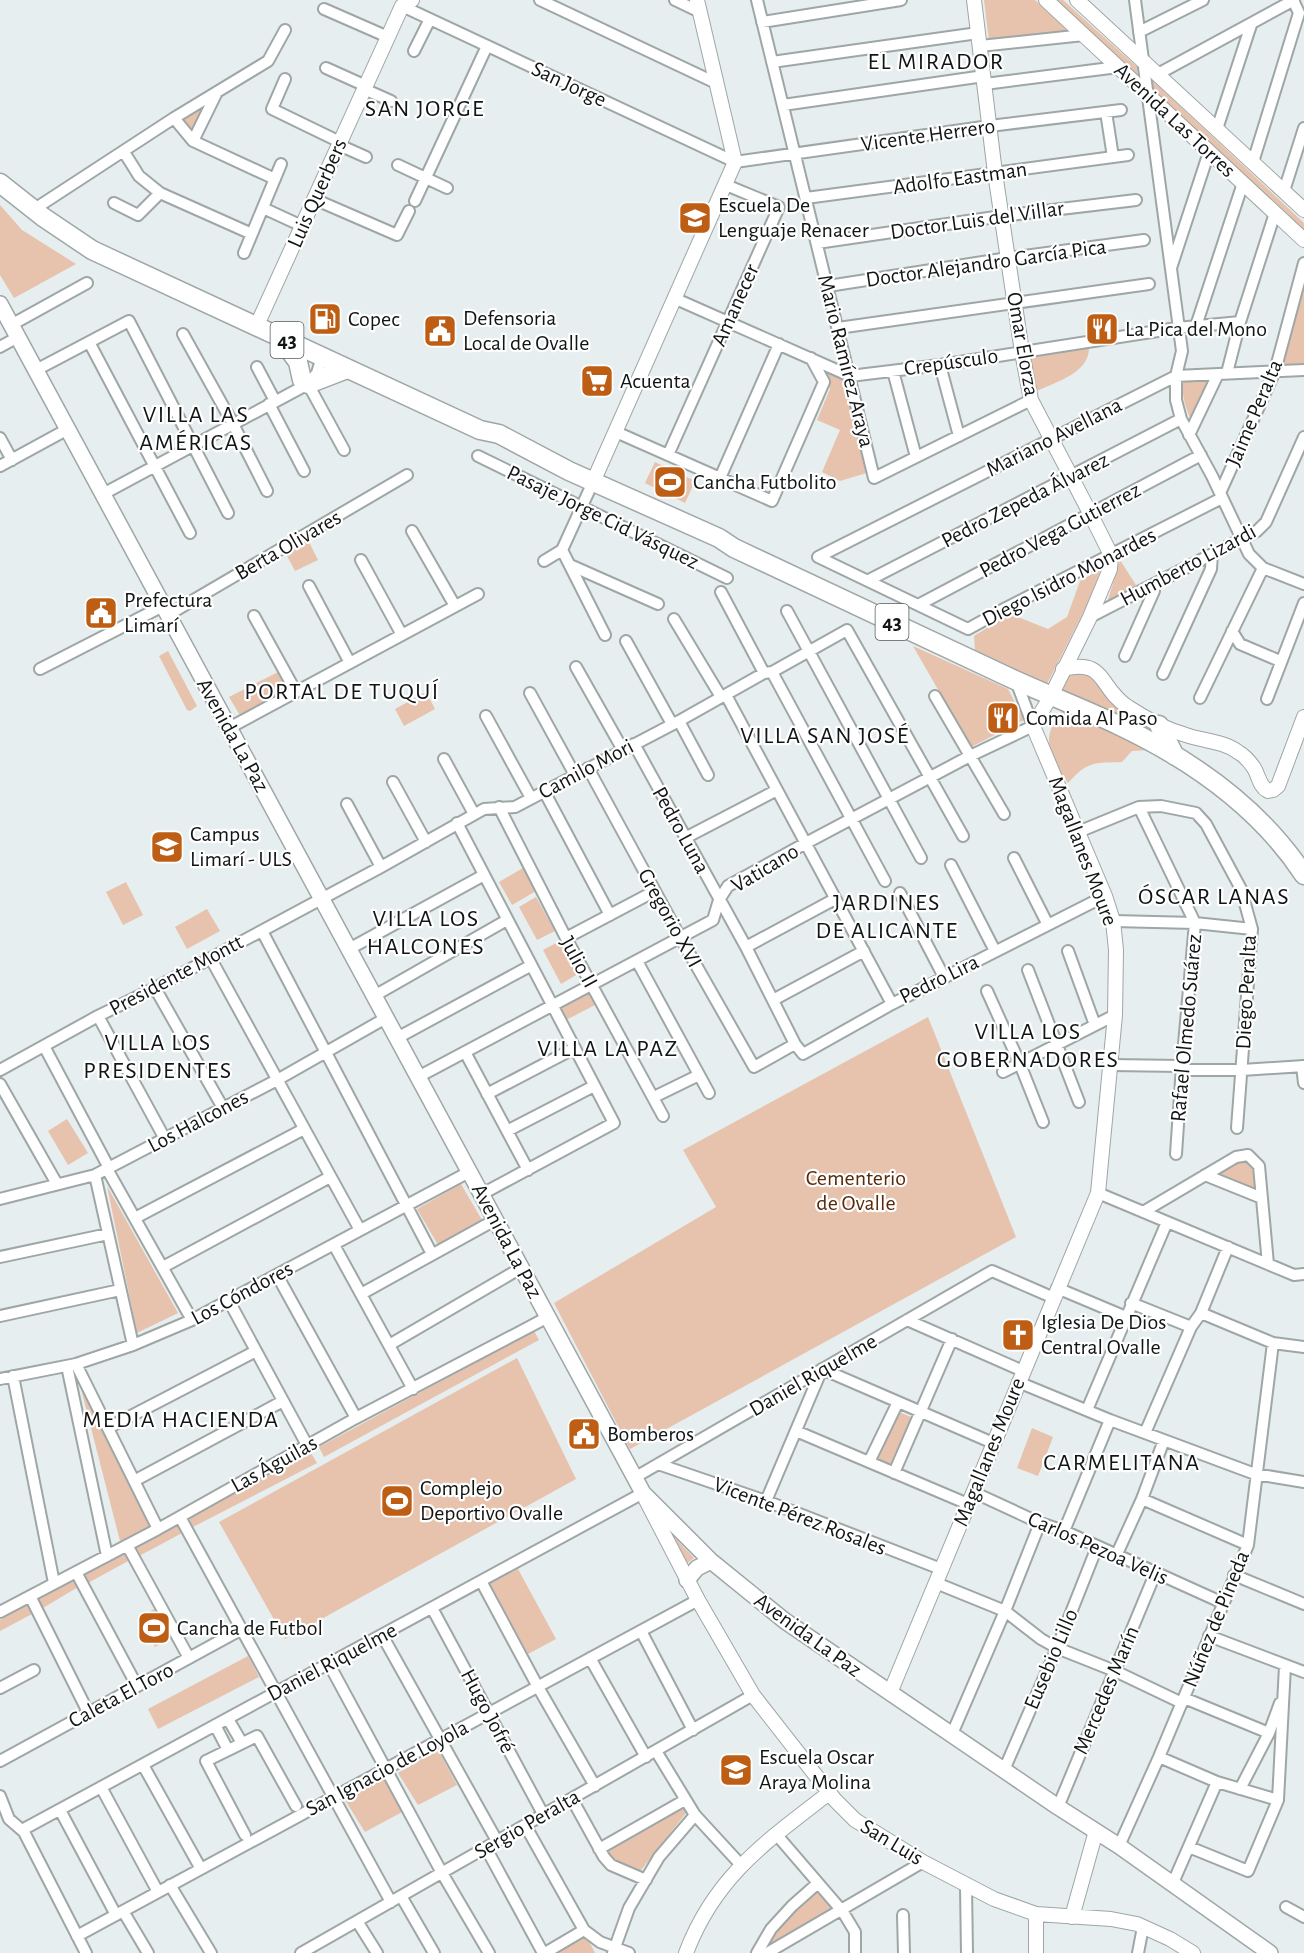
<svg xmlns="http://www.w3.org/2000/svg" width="1304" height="1953" viewBox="0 0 1304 1953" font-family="'Alegreya Sans',sans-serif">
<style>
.green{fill:#e7c2ad}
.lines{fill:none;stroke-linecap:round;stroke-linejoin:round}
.minor-casing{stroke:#9ea6a6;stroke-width:14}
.tertiary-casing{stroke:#9ea6a6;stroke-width:16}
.secondary-casing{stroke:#9ea6a6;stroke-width:18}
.primary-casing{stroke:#9ea6a6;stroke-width:21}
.minor{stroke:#fff;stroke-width:10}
.tertiary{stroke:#fff;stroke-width:14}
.secondary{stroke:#fff;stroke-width:15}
.primary{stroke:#fff;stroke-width:18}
.labels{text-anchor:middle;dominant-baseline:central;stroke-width:4.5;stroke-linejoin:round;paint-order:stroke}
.shield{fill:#fff;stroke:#595b5b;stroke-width:1.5}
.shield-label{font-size:21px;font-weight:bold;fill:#121515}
.street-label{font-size:22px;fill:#121515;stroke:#fff}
.poi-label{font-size:22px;fill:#121515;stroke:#fff;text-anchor:start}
.park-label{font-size:22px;fill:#572b0b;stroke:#fff}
.neighbourhood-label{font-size:24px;letter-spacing:1.5px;fill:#121515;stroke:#fff}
</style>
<rect width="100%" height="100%" fill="#e6eeef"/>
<path class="green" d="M984 0H1035L1072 33 989 41Z
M1054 0H1063L1137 67 1138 78Z
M1150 78 1304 223V232L1150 88Z
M209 100 193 133 181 118Z
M0 205 22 230 76 264 14 298 0 275Z
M1304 283V363L1283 365Z
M1089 348C1089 373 1056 382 1037 391L1030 356Z
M824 368 850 382 870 472 840 481 822 472 840 430 817 420 830 389Z
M1212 378 1192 423C1186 408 1181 396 1183 379Z
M655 462 695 481 685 503 645 483Z
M307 538 318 560 295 571 284 550Z
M1120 560 1136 585 1107 603Z
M1101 569 1088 603 1047 684 975 650 974 636 1010 614 1048 629 1067 617 1080 581Z
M913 646 1008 689 1024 720 971 747Z
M168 651 197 706 190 711 187 710 159 656Z
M1081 670 1093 675 1122 710 1163 738 1059 689 1068 674Z
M280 671 291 689 241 717 229 697Z
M426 692 435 709 404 726 395 709Z
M1062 711 1089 719 1152 750 1132 751 1122 762C1093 763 1088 761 1068 783 1050 758 1039 738 1062 711Z
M523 868 536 891 512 905 499 882Z
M126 882 143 915 123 925 106 892Z
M536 897 555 931 537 940 519 907Z
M207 909 220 931 187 949 175 927Z
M560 941 578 974 561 984 543 950Z
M590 991 597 1004 566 1020 560 1007Z
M928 1017 1016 1237 630 1449 554 1303 716 1207 683 1150Z
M67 1119 88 1153 68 1165 48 1131Z
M1247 1160 1257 1176 1254 1190 1217 1174 1237 1161Z
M461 1184 482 1220 438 1245 417 1209Z
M107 1186 178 1313 137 1333Z
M534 1331 539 1340 324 1457 319 1447Z
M517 1358 576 1479 285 1639 219 1522Z
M79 1381 153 1525 120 1541Z
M899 1412 911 1417 890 1465 877 1459Z
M1032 1428 1053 1437 1038 1476 1017 1468Z
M311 1453 317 1463 193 1527 188 1518Z
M178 1522 184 1532 139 1556 135 1547Z
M661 1523 694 1558 686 1564Z
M125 1551 130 1560 88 1583 84 1574Z
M518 1569 556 1639 528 1654 490 1584Z
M75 1579 78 1587 43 1608 38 1599Z
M28 1604 32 1614 0 1631V1620Z
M154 1609 170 1638 155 1647 139 1618Z
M248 1656 259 1677 158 1729 148 1709Z
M438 1750 457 1785 418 1805 398 1773Z
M384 1777 404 1811 365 1832 345 1800Z
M682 1806 686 1813 638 1874 610 1860 604 1849Z
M817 1888 833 1908 761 1953 779 1927Z
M583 1938 590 1943 595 1953H558Z"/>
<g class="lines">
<defs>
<path id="minor" d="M540 0 716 83
M675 0 700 12
M757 0 874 478 1031 400
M1135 0 1182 351 1176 376V400L1181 419 1212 476 1249 554 1263 568 1304 584
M402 6 735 162 990 126 1121 110
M324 9 388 37
M762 22 901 0
M1139 32 1203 0
M980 46 1084 35
M414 51 430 19
M772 62 978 33
M326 68 366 86
M1158 74 1294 0
M285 79 272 109 340 142
M985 84 1118 67
M364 89 391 101
M783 105 984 76
M1106 112 1113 157
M174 118 193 141 275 179
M1217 129 1251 25
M193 141 217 92
M339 145 366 157
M124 152 139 176 160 193 252 234
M1253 162 1299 13 1293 0
M398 165 447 188
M1284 191 1304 128
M806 198 1128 155
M314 199 397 235 409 211
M415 201 487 46
M114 203 138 215 160 193
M263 208 302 226
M33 210 174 118 268 61 285 30
M817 243 1002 216 1136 200
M244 253 281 164
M1171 268 1209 152
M828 286 1008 258 1144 240
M676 299 850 376 940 365 1177 328 1240 322
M11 325 87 283
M1196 326 1243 183
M838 328 1149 284
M183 334 233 424 267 491
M89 342 190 533
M0 347 18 337
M940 365 959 436
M257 367 275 401
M36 370 129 321 228 513
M893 371 916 457
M1227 373 1240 322 1275 213
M308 384 344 450
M269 404 304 471
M616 432 772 501 824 382 811 358
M1189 435 1218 374
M0 438 12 460
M668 455 779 207 726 185
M478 456 727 578
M0 466 68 429
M720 478 779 344
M1220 493 1275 371 1304 263
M103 494 308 384 317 373 322 357
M412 531 455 606
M562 550 605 635
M818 557 1176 376 1304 370
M818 557 968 629 1006 608 1222 498
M361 560 402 635
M544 561 562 550 593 482
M570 565 658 604
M869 580 1181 419
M309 586 350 663
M721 592 764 673
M920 604 1201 455
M787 611 921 858
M168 615 407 475
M254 616 296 692
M1090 617 1257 531 1266 522 1304 437
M674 619 721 697
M1232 631 1240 644 1280 661
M626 641 672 724
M1125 656 1154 591V584
M576 667 623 750
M40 669 163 606
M772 672 885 881
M1163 674 1211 569 1212 554
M530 693 575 775
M726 695 892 1004
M935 696 1004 814
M1200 698 1263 568
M1267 699 1304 603
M486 716 531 798
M679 721 708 775
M229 728 478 594
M634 744 746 947 795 1044 803 1054 892 1004 1105 896
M444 759 474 814
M588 768 680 937 754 1067 795 1044
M393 782 426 842
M544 791 610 915
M347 804 381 867
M499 807 566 938 663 1116
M1139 807 1195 923 1182 1066 1176 1154
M457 823 614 1123 482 1194
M1078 832 1139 807 1161 806 1196 813 1206 824 1241 889 1252 929 1237 1128
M685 838 777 790
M1014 858 1047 923
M951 865 995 951
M900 893 944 977
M1113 921 1195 923 1252 929
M262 931 432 1254
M566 938 655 891
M746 947 835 899
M349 949 484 875
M1068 951 1095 1025
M211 959 360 1230
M637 961 709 1093
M1028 970 1079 1102
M155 988 223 1108
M987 991 1020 1064 1043 1122
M374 996 507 920
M773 1000 864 951
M98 1016 165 1139
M397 1038 530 966
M44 1046 109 1168
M465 1052 528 1170
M1111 1065 1182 1066 1188 1070H1242L1304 1066
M1302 1066 1304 1083
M0 1070 98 1016 155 988 381 867 484 809 515 807 679 721 764 673 772 672 847 630 963 836
M1003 1072 1115 1015
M418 1077 713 920 719 900 728 886 806 843 970 756 1033 726 1016 681
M0 1084 57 1184
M487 1094 575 1048
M654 1097 699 1075
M507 1131 594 1086
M107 1169 192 1320
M95 1175 133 1345
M1205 1175 1262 1198
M1098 1193 1294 1275 1304 1274
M0 1199 95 1175 277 1080 386 1018
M1143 1212 1236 1157 1248 1155 1259 1166 1268 1264
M135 1218 304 1129
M334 1245 413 1389
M0 1257 108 1234
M163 1267 330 1177
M277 1275 356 1418
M1057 1288 1126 1317
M361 1294 495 1220
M229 1301 307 1445
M1131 1303 1191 1327
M1201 1313 1273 1343 1304 1347
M0 1316 120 1290
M907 1320 1023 1371
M389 1345 521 1268
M76 1364 158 1529
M67 1366 107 1556
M13 1376 54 1583
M0 1379 76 1364 133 1345 192 1320 469 1172
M1018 1382 1110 1420 1255 1474 1304 1482
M1087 1410 1167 1222
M108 1428 256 1351
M796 1431 968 1504
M1145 1433 1191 1327 1201 1313 1228 1247
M869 1462 898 1402
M658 1464 766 1501 941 1569
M894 1473 952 1339
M634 1478 992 1271 1054 1298
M134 1481 283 1401
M973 1492 1040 1523 1064 1531 1223 1603
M1142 1499 1248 1545
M766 1501 822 1369 993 1443
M180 1517 391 1902
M1064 1531 1110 1420
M127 1545 189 1658
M1116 1556 1142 1499 1164 1440
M76 1572 137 1686
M1234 1575 1304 1604
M481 1581 538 1687 595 1786
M936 1583 1005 1611 1041 1639 1057 1648 1115 1671 1182 1703
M30 1596 88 1712
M432 1608 543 1814
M0 1612 158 1529 356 1418 548 1317
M641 1631 693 1730
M382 1635 497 1841
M1209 1636 1304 1672
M590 1658 646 1757
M329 1664 442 1873 489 1953
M0 1688 34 1670
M1184 1698 1269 1733
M228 1719 242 1743
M215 1725 228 1750
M952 1734 1005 1611 1040 1523
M656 1751 695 1815 741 1865
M1159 1757 1217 1782 1278 1800
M0 1761 242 1629
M143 1765 201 1869
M1004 1770 1057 1648 1097 1547
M101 1787 158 1892
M1240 1789 1269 1733 1280 1703
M0 1796 9 1819 24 1832 86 1953
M572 1799 604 1857 611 1865 646 1880
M1058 1807 1155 1574
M60 1810 116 1915
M525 1825 584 1930 600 1942 629 1953
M22 1830 643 1493
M776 1834 843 1912 855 1932V1953
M245 1835 206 1761 257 1736 296 1806
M1119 1846 1159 1757 1248 1545 1273 1343
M1189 1847 1248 1871 1278 1800 1285 1666
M486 1848 543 1953
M599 1849 685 1800
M170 1885 211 1953
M1172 1885 1217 1782
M966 1886 967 1953
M401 1896 434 1953
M1286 1907 1304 1917
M123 1911 148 1953
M903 1915 904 1953
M357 1921 377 1953
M77 1936 698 1600
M301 1953 753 1695
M545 1953 584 1930
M613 1953 629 1908 659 1857 695 1815
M757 1953 771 1929 792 1906 818 1883
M767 1953 923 1862
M1138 1953 1143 1927"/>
<path id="tertiary" d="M1046 0 1304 240
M1077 0 1304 210
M257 325 402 6 412 0
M593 482 735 162 697 0
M1063 669C1107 658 1098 688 1128 707 1146 719 1165 729 1186 735 1203 741 1223 741 1238 752 1245 756 1250 762 1254 768 1259 776 1259 786 1268 791L1273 790 1278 786 1304 717
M646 1500 698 1600 753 1695 835 1800 855 1820 923 1862 994 1899 1036 1914 1111 1919 1137 1924 1170 1939 1193 1953
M890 1693 1098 1193 1115 1015 1116 950 1113 921 1105 896 1033 726 1051 696 1090 617 1110 569 1111 555 1090 513 1031 400 1022 352 995 173 974 0
M1072 1917 1096 1831
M686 1953C715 1876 767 1841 829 1793
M1036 1953V1914"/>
<path id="secondary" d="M0 304 643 1493 711 1561 785 1621 1058 1807 1119 1846 1270 1953
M687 1580 697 1568 711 1561"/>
<path id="primary" d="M0 183 43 217 92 250 480 430 499 434 569 471 719 538 734 548C823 590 912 632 1002 674 1040 692 1080 707 1118 725 1190 759 1260 808 1304 875
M282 340 298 362 302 380
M308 384 347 369
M1159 725 1175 756"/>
</defs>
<use href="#minor" class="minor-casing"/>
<use href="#tertiary" class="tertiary-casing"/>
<use href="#secondary" class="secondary-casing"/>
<use href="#primary" class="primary-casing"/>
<use href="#minor" class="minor"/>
<use href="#tertiary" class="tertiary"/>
<use href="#secondary" class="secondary"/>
<use href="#primary" class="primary"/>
</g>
<defs>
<symbol id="school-square" viewBox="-11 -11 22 22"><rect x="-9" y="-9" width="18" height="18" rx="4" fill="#bd5e14" stroke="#fff"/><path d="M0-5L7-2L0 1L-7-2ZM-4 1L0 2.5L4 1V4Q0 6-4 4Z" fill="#fff"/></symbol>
<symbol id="fuel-square" viewBox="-11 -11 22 22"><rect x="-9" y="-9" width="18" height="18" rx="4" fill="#bd5e14" stroke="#fff"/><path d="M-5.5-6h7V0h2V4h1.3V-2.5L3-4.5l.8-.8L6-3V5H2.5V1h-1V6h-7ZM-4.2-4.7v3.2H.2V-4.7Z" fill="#fff"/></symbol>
<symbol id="restaurant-square" viewBox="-11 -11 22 22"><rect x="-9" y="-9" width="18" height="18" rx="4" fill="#bd5e14" stroke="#fff"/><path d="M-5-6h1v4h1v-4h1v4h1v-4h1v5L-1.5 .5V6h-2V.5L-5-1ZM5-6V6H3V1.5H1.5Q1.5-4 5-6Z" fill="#fff"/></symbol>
<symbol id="civic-square" viewBox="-11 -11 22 22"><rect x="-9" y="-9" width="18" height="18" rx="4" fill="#bd5e14" stroke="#fff"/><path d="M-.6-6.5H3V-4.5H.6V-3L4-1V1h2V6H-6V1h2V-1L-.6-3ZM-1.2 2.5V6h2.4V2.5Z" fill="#fff"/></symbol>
<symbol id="supermarket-square" viewBox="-11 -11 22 22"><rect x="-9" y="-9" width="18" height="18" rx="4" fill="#bd5e14" stroke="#fff"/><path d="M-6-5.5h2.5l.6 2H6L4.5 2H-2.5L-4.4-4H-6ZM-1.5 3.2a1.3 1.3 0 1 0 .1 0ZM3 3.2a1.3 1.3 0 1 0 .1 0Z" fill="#fff"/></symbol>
<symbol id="stadium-square" viewBox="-11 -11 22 22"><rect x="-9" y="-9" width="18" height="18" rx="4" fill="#bd5e14" stroke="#fff"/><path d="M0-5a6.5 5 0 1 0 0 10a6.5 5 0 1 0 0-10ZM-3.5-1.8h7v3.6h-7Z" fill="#fff"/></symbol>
<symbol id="university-square" viewBox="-11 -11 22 22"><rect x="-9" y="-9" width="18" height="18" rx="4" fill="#bd5e14" stroke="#fff"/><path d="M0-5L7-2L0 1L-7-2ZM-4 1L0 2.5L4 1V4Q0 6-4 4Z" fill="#fff"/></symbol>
<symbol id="church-square" viewBox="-11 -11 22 22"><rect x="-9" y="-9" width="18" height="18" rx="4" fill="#bd5e14" stroke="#fff"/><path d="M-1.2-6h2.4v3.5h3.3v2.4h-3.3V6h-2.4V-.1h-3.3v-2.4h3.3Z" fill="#fff"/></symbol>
</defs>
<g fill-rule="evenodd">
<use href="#school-square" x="676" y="199" width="38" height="38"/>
<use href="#fuel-square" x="306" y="300" width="38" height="38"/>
<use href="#restaurant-square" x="1083" y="310" width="38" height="38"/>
<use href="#civic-square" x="421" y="312" width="38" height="38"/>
<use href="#supermarket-square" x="578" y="362" width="38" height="38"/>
<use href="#stadium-square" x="651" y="463" width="38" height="38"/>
<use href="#civic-square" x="82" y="594" width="38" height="38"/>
<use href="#restaurant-square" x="984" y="699" width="38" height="38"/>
<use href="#university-square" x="148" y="828" width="38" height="38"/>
<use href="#church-square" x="999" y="1316" width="38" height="38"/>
<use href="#civic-square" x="565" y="1415" width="38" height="38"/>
<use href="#stadium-square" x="378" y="1482" width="38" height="38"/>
<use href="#stadium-square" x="135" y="1609" width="38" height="38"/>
<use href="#school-square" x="717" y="1751" width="38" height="38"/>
</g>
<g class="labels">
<g class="shield">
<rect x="270.5" y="322" width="33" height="36" rx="4.5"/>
<rect x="875.5" y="604" width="33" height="36" rx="4.5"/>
</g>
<g class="shield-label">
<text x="287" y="340">43</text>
<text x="892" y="622">43</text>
</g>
<g class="street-label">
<text transform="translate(569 84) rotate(25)">San Jorge</text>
<text transform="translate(1175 120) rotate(43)">Avenida Las Torres</text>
<text transform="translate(928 135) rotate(-8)">Vicente Herrero</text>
<text transform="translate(960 178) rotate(-8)">Adolfo Eastman</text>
<text transform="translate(317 193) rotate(-66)">Luis Querbers</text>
<text transform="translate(977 220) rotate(-8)">Doctor Luis del Villar</text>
<text transform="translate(986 263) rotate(-8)">Doctor Alejandro García Pica</text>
<text transform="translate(735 305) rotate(-66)">Amanecer</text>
<text transform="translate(1023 344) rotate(80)">Omar Elorza</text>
<text transform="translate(846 361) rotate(76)">Mario Ramírez Araya</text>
<text transform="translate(951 362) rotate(-8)">Crepúsculo</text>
<text transform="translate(1254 413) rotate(-67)">Jaime Peralta</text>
<text transform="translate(1054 437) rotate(-27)">Mariano Avellana</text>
<text transform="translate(1025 500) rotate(-27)">Pedro Zepeda Álvarez</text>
<text transform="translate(603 517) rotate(26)">Pasaje Jorge Cid Vásquez</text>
<text transform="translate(1060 530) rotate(-28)">Pedro Vega Gutierrez</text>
<text transform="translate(288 545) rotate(-30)">Berta Olivares</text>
<text transform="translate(1188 565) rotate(-28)">Humberto Lizardi</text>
<text transform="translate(1069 577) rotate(-27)">Diego Isidro Monardes</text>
<text transform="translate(233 735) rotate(61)">Avenida La Paz</text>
<text transform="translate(586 769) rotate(-28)">Camilo Mori</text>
<text transform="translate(681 830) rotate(61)">Pedro Luna</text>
<text transform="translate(1083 851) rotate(69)">Magallanes Moure</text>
<text transform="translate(765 868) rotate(-31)">Vaticano</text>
<text transform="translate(670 918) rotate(61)">Gregorio XVI</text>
<text transform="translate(579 962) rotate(61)">Julio II</text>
<text transform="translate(176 975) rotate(-28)">Presidente Montt</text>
<text transform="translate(939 979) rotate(-26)">Pedro Lira</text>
<text transform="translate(1246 992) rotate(-87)">Diego Peralta</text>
<text transform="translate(1186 1028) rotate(-85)">Rafael Olmedo Suárez</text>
<text transform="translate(198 1121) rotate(-28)">Los Halcones</text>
<text transform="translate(507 1241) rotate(62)">Avenida La Paz</text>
<text transform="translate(242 1293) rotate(-28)">Los Cóndores</text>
<text transform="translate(813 1375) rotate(-30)">Daniel Riquelme</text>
<text transform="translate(989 1452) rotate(-68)">Magallanes Moure</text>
<text transform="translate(274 1464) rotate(-29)">Las Águilas</text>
<text transform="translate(800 1516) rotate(21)">Vicente Pérez Rosales</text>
<text transform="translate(1098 1548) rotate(24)">Carlos Pezoa Velis</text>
<text transform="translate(1216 1619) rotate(-68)">Núñez de Pineda</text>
<text transform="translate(808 1635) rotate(36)">Avenida La Paz</text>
<text transform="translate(1051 1659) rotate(-67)">Eusebio Lillo</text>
<text transform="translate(332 1662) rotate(-28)">Daniel Riquelme</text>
<text transform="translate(1106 1690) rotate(-67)">Mercedes Marín</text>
<text transform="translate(121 1695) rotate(-28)">Caleta El Toro</text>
<text transform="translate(488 1711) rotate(62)">Hugo Jofré</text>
<text transform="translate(387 1768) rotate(-28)">San Ignacio de Loyola</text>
<text transform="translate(527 1824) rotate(-30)">Sergio Peralta</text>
<text transform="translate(892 1842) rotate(31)">San Luis</text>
</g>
<g class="poi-label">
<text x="718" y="205">Escuela De<tspan x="718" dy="25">Lenguaje Renacer</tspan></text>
<text x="463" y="318">Defensoria<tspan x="463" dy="25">Local de Ovalle</tspan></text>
<text x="348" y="319">Copec</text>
<text x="1125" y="329">La Pica del Mono</text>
<text x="620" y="381">Acuenta</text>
<text x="693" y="482">Cancha Futbolito</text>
<text x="124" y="600">Prefectura<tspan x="124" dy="25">Limarí</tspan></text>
<text x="1026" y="718">Comida Al Paso</text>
<text x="190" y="834">Campus<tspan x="190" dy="25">Limarí - ULS</tspan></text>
<text x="1041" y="1322">Iglesia De Dios<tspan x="1041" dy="25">Central Ovalle</tspan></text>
<text x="607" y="1434">Bomberos</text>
<text x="420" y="1488">Complejo<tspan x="420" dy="25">Deportivo Ovalle</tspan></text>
<text x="177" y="1628">Cancha de Futbol</text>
<text x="759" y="1757">Escuela Oscar<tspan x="759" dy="25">Araya Molina</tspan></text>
</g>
<g class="park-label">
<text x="856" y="1178">Cementerio<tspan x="856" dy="25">de Ovalle</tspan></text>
</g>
<g class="neighbourhood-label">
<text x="936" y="62">EL MIRADOR</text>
<text x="425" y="109">SAN JORGE</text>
<text x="196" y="415">VILLA LAS<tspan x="196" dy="28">AMÉRICAS</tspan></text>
<text x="342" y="692">PORTAL DE TUQUÍ</text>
<text x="825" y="736">VILLA SAN JOSÉ</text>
<text x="1214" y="897">ÓSCAR LANAS</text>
<text x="887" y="903">JARDINES<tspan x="887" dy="28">DE ALICANTE</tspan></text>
<text x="426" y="919">VILLA LOS<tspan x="426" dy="28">HALCONES</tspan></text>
<text x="1028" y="1032">VILLA LOS<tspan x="1028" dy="28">GOBERNADORES</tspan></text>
<text x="158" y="1043">VILLA LOS<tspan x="158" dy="28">PRESIDENTES</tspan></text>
<text x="608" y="1049">VILLA LA PAZ</text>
<text x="181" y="1420">MEDIA HACIENDA</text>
<text x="1122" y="1463">CARMELITANA</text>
</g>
</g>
</svg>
